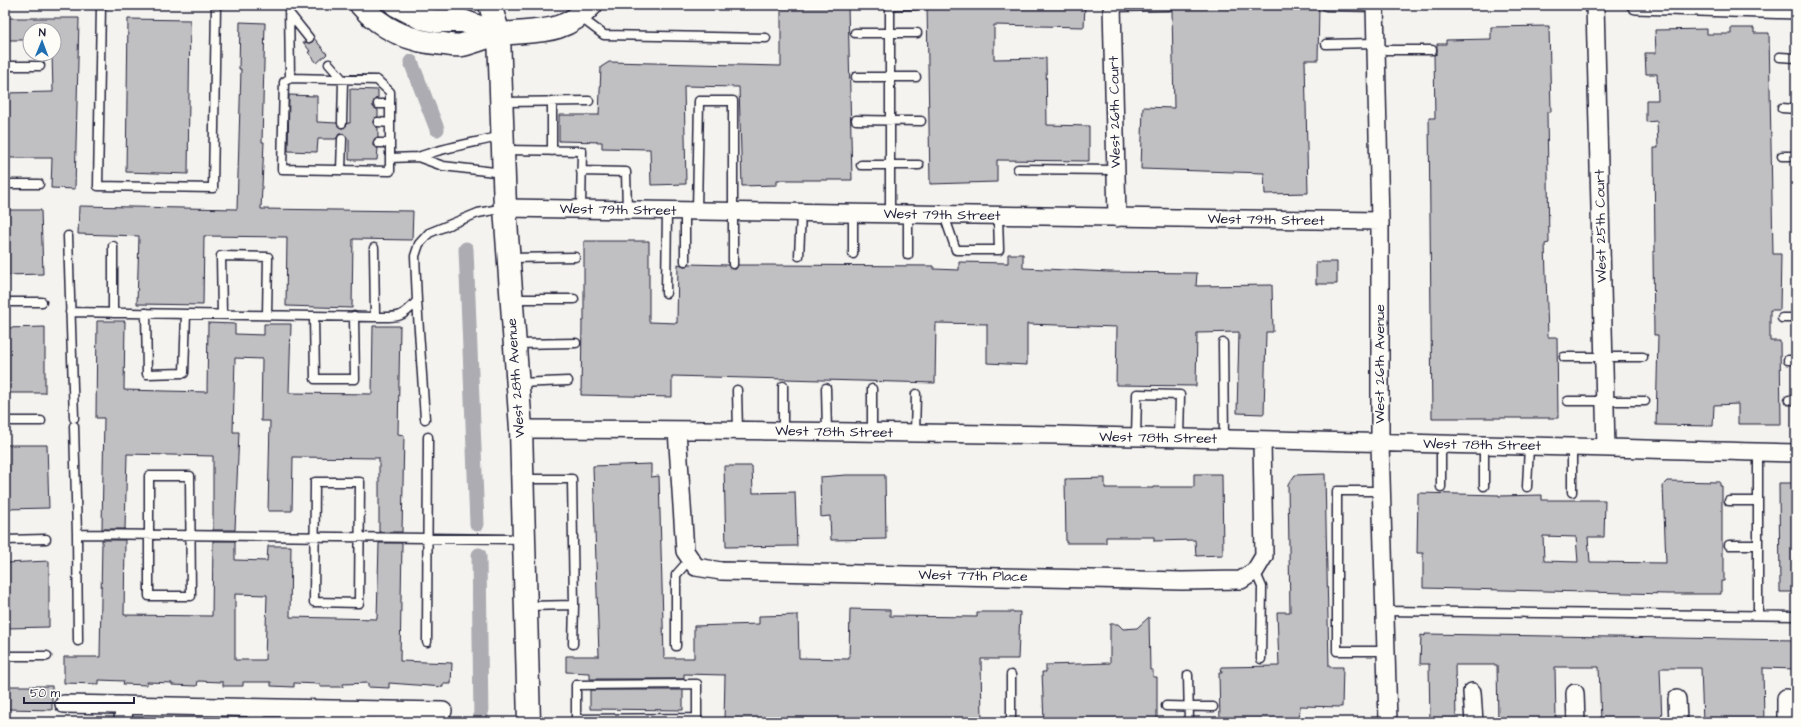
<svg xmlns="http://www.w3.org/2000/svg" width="1801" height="727" viewBox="0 0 1801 727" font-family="'Architects Daughter',sans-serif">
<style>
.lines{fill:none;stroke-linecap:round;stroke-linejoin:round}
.canal{stroke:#acacb2;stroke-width:15}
.building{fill:#c0bfc2;stroke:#22223b;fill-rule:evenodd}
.lane-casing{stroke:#22223b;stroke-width:11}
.street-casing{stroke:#22223b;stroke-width:20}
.secondary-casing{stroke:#22223b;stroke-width:25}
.lane{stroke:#fdfcf7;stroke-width:8}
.street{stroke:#fdfcf7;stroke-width:17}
.secondary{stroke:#fdfcf7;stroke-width:22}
.labels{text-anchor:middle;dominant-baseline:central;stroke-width:3.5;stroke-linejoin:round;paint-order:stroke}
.street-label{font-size:14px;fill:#22223b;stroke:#fdfcf7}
</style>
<rect width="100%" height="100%" fill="#f4f3ef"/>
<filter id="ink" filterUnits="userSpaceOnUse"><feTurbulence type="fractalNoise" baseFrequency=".025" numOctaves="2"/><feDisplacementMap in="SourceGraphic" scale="8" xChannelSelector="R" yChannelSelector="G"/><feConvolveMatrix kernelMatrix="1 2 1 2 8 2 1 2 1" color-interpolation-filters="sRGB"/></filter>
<g filter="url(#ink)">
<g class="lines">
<path class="canal" d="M411 62 437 129
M466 249 477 524
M479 555 481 722"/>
</g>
<path class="building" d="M781 5H848L852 180H777V185L742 186 739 87 684 86 686 184 651 185 650 149 602 148V142L559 141V115H599L601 67 609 62 781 66Z
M927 5H1085L1084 27 994 25V59L1046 58 1047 125 1089 126V161L997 160V182L930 184Z
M1174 5H1319L1318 60H1305L1308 193 1265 194 1264 173 1141 169 1143 107 1174 108 1172 11Z
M5 18H79L75 189 51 188 52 158H5V93L53 92 52 54H54V30H30V40H5Z
M128 19 190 20 188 174 126 172Z
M240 22 265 23 262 142H264L261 209 413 211 412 240 353 239 352 308 286 306 287 237 204 236 203 305 137 304 139 236 78 234 79 206 237 209 241 69H239Z
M1549 26 1551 112H1547L1549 243 1545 244 1548 337H1557L1558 418H1432L1429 118H1435L1434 55 1437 54V44H1446V40L1491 39V27Z
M1731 28H1754V33H1769L1773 254H1781L1780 310H1770V341H1780L1781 424H1738V404L1714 405 1713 426 1656 425 1658 335H1654L1653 252H1655L1654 148H1658L1657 121 1646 122V100H1658L1657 74H1646L1645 53H1656L1655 30 1707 29V34H1731Z
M314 38 327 54 317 63 308 52 310 51 303 42 310 43Z
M350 89 378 90V98L375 99 373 104V107L378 110V117L374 119 373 122 375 126 378 128V138H375L373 143V146L378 148 377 160H349V139L343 134H339L336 139H318L317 152 288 151 289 95 317 96V122L337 123 339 127 342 128 346 126 348 123H350Z
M5 210H41L43 274 5 275Z
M584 241H649V322L677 323 678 264 685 266 689 264 728 265 733 269H736L738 265H768L934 266V269L959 270V262L1008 263V254H1023V268L1109 272 1197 273 1196 286 1272 285 1273 332H1266L1264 414 1237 413 1239 332 1197 333 1196 386 1116 385 1117 327 1027 324V365L987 363V324L936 323 935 383 672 376V397L581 395 582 321H584Z
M1316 262H1337V284H1316Z
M97 321H125L124 390 207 392 208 323 235 324V334L264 335V324H291L289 393 372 394 373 326H400L398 434 404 435 402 532H379V458L293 457 292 511H268L270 421H261L262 359 235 358 233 432H239L235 530H213V456L127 454 125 529H102L104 418H96Z
M45 327V393H5V328Z
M5 445H47L49 508 5 509Z
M651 464V477L659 476 664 658H694V626L759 624V616L798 615 799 658 849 659 850 609 890 610V616L977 617V612H1020L1018 659H981L982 722H724L725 675 684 674V679H590V673L566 672V656H599L593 466Z
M724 466H752L753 493 795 492 797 546 726 547Z
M1194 474H1222L1223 555 1196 556 1195 540 1154 541V537H1106V543H1066L1065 479 1105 478V488H1153V487H1194Z
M1325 474 1329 667H1343L1342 707 1300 706 1299 722H1220L1219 673H1222L1221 667 1279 666 1277 612H1290L1288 485 1295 475Z
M846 475H885L886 539 831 540 830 516 821 517 820 477Z
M1667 481 1720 482V486H1722V557H1724V581H1721V594H1667L1423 588V553H1417L1418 493 1499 495V496L1542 495V500H1605L1604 537H1588L1590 562 1666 563 1663 485ZM1543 536 1576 537 1578 562 1544 561Z
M1779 483H1796V592H1780Z
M102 540H125L124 615 212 616 213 541H235V560L267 561 268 546H291L290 617 377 619 379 543H402L400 661 452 663 451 684H443V687L389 683V688L368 687V683L343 684V687H320V684L294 683V687L271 686V682H243V686H223V682L198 681 197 686 172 685V683L147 682V685L123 684 124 681 99 680V684L64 683V657H100ZM235 594 267 595 265 660H235Z
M49 561V627L7 628 5 563Z
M1149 617 1150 670H1153V677H1157V722H1044L1042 672H1046V665L1110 663V624H1118L1123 629 1137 628Z
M1425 634 1796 640V669L1763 668 1764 722H1703L1701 668H1660L1662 722H1601L1599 667H1555L1556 722H1498L1497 665H1455L1456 722H1430L1429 664H1420L1421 635 1425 636Z
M8 686H52V710L8 709Z
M590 690H683V710L590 709Z"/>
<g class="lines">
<defs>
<path id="lane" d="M101 5 98 186 213 188 216 5
M289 5 290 78
M893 5H916
M1326 6 1375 7
M1113 7 1169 6
M289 13 309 38
M580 17 604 35 766 38
M855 33H917
M1326 44 1375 43
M1376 50H1432
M1780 57 1796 58
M329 64 343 80 342 123
M5 66H40
M856 77H916
M290 78 377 80 390 92V171L282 169 284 82Z
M502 102 589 101
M378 104H390
M1782 108 1796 109
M856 120 921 121
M378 122 390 123
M378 143H390
M503 150 582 151 581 209
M552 151V101
M1782 156H1796
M418 157C445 147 474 143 502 136
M390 158 418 157 443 166 503 173
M861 165H919
M1018 169 1116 170
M341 170 342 139
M581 171 626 172 627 210
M5 184H39
M685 211V261
M697 211 699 101H733V264
M890 214V5
M944 215 956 250H999L998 216
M68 236 74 418
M113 246V313
M374 248 375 317
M853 254V213
M908 255V214
M799 256 801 213
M509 258 575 257
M666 293 667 210
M513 299H574
M417 301 425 419
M5 302H42
M70 312 375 317C398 317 401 319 417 301L415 256 419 244 429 233 478 213 504 208
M146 313 147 374 184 373 186 314
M222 314 221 256 268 257 267 315
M314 316 315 379H355L354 316
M1782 318H1796
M1223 343 1224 440
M515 344 576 343
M1564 357H1643
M1788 360H1796
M518 383 568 381
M783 386V431
M826 388 827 432
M737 390 738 431
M1789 400H1796
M1568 401H1645
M5 421H41
M74 426 77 534 78 641
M872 433V389
M915 434 916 394
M1136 438 1137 394 1180 395 1179 439
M1441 444V487
M149 476H190L191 596H149Z
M523 479H572L574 605 526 606
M315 482H360L359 603 314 602Z
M1484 486V445
M1527 487 1529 446
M1381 491H1337V651H1386
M1572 492V447
M1729 501H1758
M77 534 523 539
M5 540 46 539
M1729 545H1758
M1255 571 1262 587 1261 659
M1385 611 1796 616
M1758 615V452
M427 642 428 437
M573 644 574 605
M676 646V575L690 559
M5 656H47
M1188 675 1189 722
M1166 706 1213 707
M697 718 576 719V685L697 684V722
M1011 722V675"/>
<path id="street" d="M1112 5 1117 218
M1375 5 1380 221V443L1388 722
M1595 5 1606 448
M1636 5 1796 10
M505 208 1380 221
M521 429C946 430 1371 442 1796 453
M677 430 685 551 696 567 721 571 1182 581 1241 580 1255 571 1264 556 1262 440
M1472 692 1474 722
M1575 693 1576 722
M1786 698V722
M1677 699 1678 722
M64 704 443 711
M123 722 124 705
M256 722V708"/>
<path id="secondary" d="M361 5C382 30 412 42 444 44 450 45 457 46 462 45 475 42 488 36 501 34 537 30 564 35 591 5
M396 5 421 18 436 21H463L499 34
M490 5 499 34 505 208 521 429 529 722"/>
</defs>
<use href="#lane" class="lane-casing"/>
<use href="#street" class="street-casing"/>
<use href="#secondary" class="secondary-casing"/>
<use href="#lane" class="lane"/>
<use href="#street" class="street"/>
<use href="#secondary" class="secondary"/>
</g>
</g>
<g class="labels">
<g class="street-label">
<text transform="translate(1115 112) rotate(-91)">West 26th Court</text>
<text transform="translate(618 210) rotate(1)">West 79th Street</text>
<text transform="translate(942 215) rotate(1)">West 79th Street</text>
<text transform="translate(1266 220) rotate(1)">West 79th Street</text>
<text transform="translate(1601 226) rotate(-91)">West 25th Court</text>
<text transform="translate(1380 364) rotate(-90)">West 26th Avenue</text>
<text transform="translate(516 378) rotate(-94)">West 28th Avenue</text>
<text transform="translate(834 432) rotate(1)">West 78th Street</text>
<text transform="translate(1158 438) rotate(1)">West 78th Street</text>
<text transform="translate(1482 445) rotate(1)">West 78th Street</text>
<text transform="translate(973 576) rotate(1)">West 77th Place</text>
</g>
</g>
<rect width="1801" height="727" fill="none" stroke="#fdfcf7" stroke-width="20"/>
<rect x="10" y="10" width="1781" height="707" fill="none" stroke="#22223b" stroke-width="1.5" filter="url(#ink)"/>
<g transform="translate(42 42) rotate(1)"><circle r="19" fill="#fdfcf7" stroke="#a5a5ac"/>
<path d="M0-3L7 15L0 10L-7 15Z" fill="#1f6fb2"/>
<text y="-6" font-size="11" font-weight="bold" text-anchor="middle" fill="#22223b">N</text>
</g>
<path d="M24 697v6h110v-6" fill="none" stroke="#22223b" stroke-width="2"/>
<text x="30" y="697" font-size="12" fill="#22223b" stroke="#fdfcf7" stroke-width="3" paint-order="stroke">50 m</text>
</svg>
